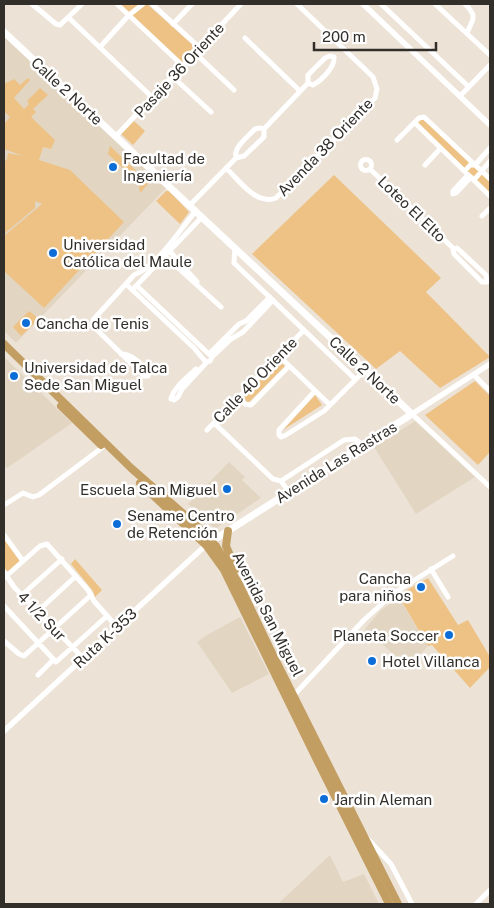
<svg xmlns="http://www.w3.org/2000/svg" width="494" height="908" viewBox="0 0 494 908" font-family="'Public Sans',sans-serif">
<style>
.built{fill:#e2d6c3}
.green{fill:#edc284}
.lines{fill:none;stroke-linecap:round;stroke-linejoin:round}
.minor{stroke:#fff;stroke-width:5}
.tertiary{stroke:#fff;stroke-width:5.5}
.secondary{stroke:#fff;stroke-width:7}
.trunk{stroke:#c39e63;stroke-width:8}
.poi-dot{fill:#0d6dd6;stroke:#fff;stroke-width:2}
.labels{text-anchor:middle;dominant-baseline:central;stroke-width:5;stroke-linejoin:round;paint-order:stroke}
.street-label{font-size:15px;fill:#322e2a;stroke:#fff}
.poi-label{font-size:15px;fill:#322e2a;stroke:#fff;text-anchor:start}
</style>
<rect width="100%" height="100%" fill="#ece2d6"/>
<path class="built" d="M4 36 167 187 16 343 4 331Z
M4 357 72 423 7 468 4 465Z
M415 421 475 477 416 514 374 447Z
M229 462 245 477 242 480 261 498 215 529 188 504Z
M399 598 428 646 408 667 365 629 381 610Z
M240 617 269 674 232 693 197 642 207 635Z
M330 855 343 882 364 874 379 904H278Z"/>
<path class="green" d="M119 4H147L196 48 182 63Z
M28 78 30 80 14 98 24 109 29 104 27 101 40 88 48 95 33 109 36 112 31 117 55 140 51 149 43 147 39 160 70 170 124 222 44 308 4 271V236L42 204 35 201V208L4 234V163L7 159 8 153 23 156 4 149V124L10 117 4 111V84L14 79 20 85Z
M420 119 424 120 490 181V194L418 123Z
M134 121 145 131 133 145 121 134Z
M110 146 149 183 140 193 139 185 136 180 108 154Z
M334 175 441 278 426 292 490 357 440 388 400 351 376 369 252 254Z
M166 191H169L189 212 180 224 156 201Z
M29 311 39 319 21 336 13 327Z
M279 361 285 366 248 403 243 397Z
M475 381 490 396V452L478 465 425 415Z
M315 395 322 405 283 430Z
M4 539 20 561 9 571H7L4 567Z
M75 559 102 590 95 597 93 591 71 564Z
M428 578 458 625 468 620 490 657V667L470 688 432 645 428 646 398 595Z"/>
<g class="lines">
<path class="minor" d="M32 4 56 24 60 25 82 4
M117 4 183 66
M152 4 200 48
M381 4 469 87
M435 4 490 55
M465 4C478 17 473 18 467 33
M69 18 153 98
M173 24 192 4
M245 38 300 91
M100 47 129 15 143 4
M195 53 234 90
M330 56 334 57C335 67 322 80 313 85L308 83V75L325 58Z
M173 77 211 112
M460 96 490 65
M415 123 490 196
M116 136 241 4
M397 140 419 118 424 117 490 179
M236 158C233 147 248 137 255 129L260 128 264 129
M360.5 165a5.5 5.5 0 1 1 11 0a5.5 5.5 0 1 1-11 0Z
M425 165 440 149
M226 168C239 180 256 206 276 198L375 98 377 89 373 77 297 4
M370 169 454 249
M465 171 470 165H475L490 148
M468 175 453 191V194L456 193 471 177
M474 180 490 161
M190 205 236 158 244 156 264 137V129L308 83
M482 216 490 208
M235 247 234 263 355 379
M457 248 486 275 487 282H482L454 254 453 250Z
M168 249 197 282
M164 255 221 307
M126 284 194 348 204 360
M137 286 212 357
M135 287 202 217
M121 354C132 353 141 365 148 372V376H144L93 326V320L134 275C159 265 179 230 196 211
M209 354 239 324 246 321 270 297
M279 356 330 405
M204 360 206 362 210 361 212 357 231 339 243 332 273 300
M474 375 490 391
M315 391 279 430V435L281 437 286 435 324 411 365 370
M238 398 245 404 251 405 289 366
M171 399 174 400 178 397 182 389 207 362
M171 399C173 388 188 377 196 369
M412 414 490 487
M214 423 273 479 281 481
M207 430 304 330
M289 492 281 481 344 440 355 439 363 445
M4 505 23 493 33 497 39 495 103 447
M4 535 23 561
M431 569 448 597
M4 572 14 587 83 658
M4 578 40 546 47 544 88 590 94 601 117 627
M22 595 62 559
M4 606 56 662 107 616
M38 611 76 576
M4 641 19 654 24 656 91 595
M38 675 53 660
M294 695 364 620 394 593 453 556
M366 837 391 864 412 904
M476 904 490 890"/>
<path class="tertiary" d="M363 4 490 125
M412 414 490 364
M4 731 206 545"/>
<path class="secondary" d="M4 32 412 414 209 543"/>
<path class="trunk" d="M4 344 131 468 195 524 216 546 239 584 269 647 398 904
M61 406 101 445
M140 483 206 545 224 570 318 762 389 904
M228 531 226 546 236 569"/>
</g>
<g class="poi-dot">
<circle cx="113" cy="167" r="5"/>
<circle cx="53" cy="253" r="5"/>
<circle cx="26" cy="323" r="5"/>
<circle cx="14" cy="376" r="5"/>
<circle cx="227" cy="489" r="5"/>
<circle cx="117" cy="524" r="5"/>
<circle cx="421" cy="587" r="5"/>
<circle cx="449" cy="635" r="5"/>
<circle cx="372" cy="661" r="5"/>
<circle cx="324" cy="799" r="5"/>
</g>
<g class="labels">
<g class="street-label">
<text transform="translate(179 70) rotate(-47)">Pasaje 36 Oriente</text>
<text transform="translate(67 91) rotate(43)">Calle 2 Norte</text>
<text transform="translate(325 147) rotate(-46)">Avenda 38 Oriente</text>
<text transform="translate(412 209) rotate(44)">Loteo El Elto</text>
<text transform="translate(365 370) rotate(43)">Calle 2 Norte</text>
<text transform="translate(255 380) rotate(-46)">Calle 40 Oriente</text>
<text transform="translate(336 462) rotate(-32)">Avenida Las Rastras</text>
<text transform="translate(268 614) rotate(63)">Avenida San Miguel</text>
<text transform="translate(42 616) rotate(46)">4 1/2 Sur</text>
<text transform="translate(105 638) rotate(-43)">Ruta K-353</text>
</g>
<g class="poi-label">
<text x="123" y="158">Facultad de<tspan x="123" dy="17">Ingeniería</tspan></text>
<text x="63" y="244">Universidad<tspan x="63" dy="17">Católica del Maule</tspan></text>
<text x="36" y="323">Cancha de Tenis</text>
<text x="24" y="367">Universidad de Talca<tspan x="24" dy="17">Sede San Miguel</tspan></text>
<text x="217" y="489" text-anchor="end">Escuela San Miguel</text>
<text x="127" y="515">Sename Centro<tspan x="127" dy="17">de Retención</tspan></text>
<text x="411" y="578" text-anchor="end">Cancha<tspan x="411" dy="17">para niños</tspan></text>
<text x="439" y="635" text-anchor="end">Planeta Soccer</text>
<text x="382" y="661">Hotel Villanca</text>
<text x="334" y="799">Jardin Aleman</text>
</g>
</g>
<rect width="494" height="908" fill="none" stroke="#322e2a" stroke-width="10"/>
<path d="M314 42v8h122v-8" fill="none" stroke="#322e2a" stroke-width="2.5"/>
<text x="322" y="42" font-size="15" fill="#322e2a" stroke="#ffffff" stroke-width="4" paint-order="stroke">200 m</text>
</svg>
